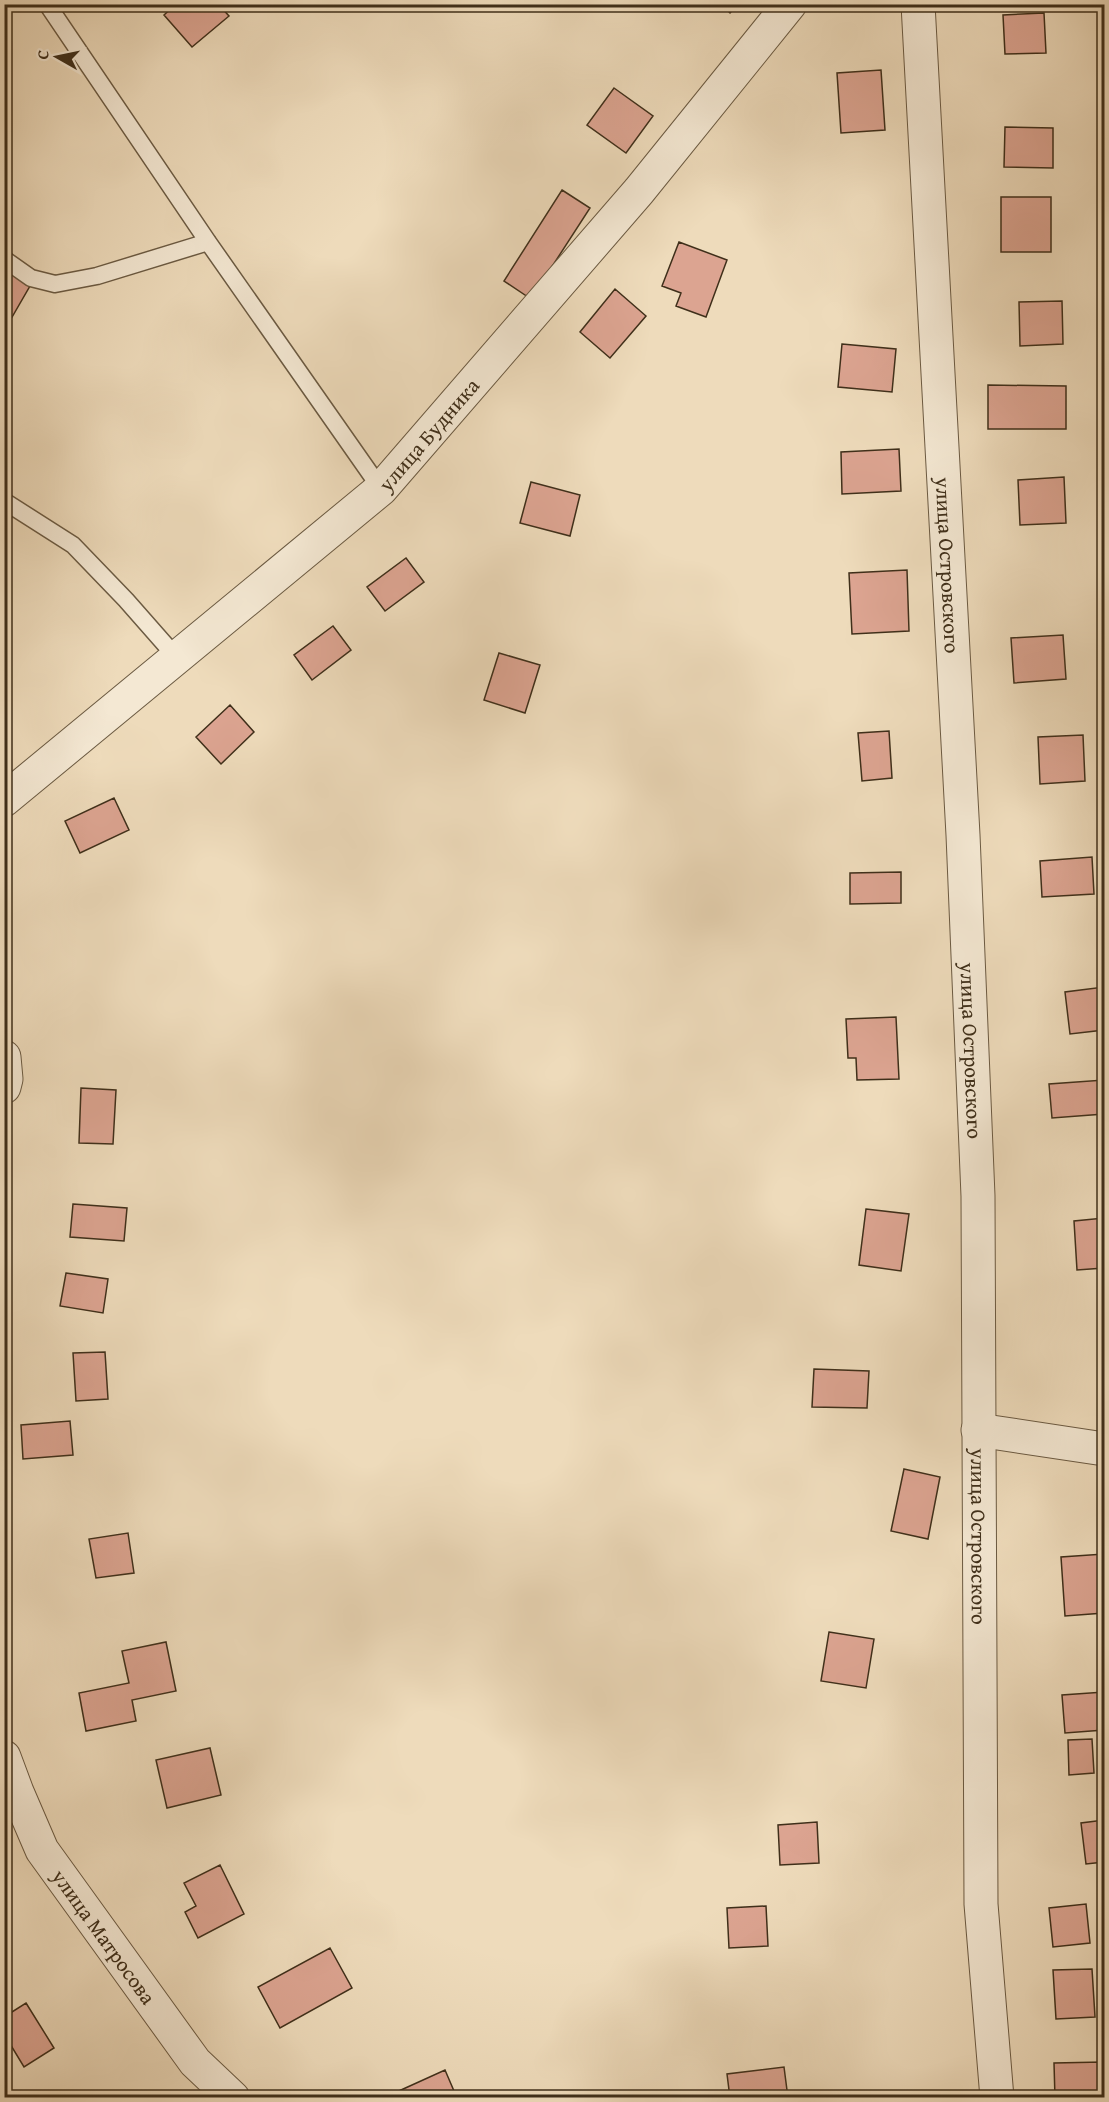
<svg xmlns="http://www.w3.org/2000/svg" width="1109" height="2102" viewBox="0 0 1109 2102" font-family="'Gentium Book Plus',serif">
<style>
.building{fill:#dca491;stroke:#3f2f1a;stroke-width:1.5}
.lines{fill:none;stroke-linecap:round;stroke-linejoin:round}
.service-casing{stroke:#6b5a42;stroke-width:19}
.minor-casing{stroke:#6b5a42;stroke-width:35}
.tertiary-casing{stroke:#6b5a42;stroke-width:35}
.service{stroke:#f4e8d3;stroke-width:16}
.minor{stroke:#f4e8d3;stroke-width:33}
.tertiary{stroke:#f4e8d3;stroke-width:33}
.labels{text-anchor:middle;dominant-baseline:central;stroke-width:5;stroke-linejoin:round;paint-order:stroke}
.street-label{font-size:21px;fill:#3f2f1a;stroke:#f4e8d3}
</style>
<rect width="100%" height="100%" fill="#eedbbb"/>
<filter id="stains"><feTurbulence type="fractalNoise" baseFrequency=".00333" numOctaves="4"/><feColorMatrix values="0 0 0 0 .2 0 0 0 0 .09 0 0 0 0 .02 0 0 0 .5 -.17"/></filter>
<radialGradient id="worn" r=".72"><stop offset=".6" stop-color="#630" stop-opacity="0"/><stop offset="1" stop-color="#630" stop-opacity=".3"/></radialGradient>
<path class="building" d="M176 4H218L229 16 192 47 164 15Z
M721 4H738L730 13Z
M1044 13 1046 53 1005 54 1003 15Z
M881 70 885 130 841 133 837 73Z
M614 88 653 116 626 153 587 125Z
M1005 127 1053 128V168L1004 167Z
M562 190 590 208 531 299 504 281Z
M1001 197H1051V252H1001Z
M679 242 727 260 706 317 676 306 681 293 662 286Z
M4 263 34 279 4 331Z
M615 289 646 316 610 358 580 332Z
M1062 301 1063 344 1020 346 1019 302Z
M842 344 896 349 892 392 838 387Z
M988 385 1066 386V429H988Z
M899 449 901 491 842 494 841 452Z
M1064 477 1066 523 1020 525 1018 480Z
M531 482 580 495 570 536 520 523Z
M406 558 424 582 385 611 367 587Z
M907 570 909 631 852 634 849 573Z
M333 626 351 650 312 680 294 655Z
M1063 635 1066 679 1014 683 1011 638Z
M499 653 540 665 525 713 484 700Z
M230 705 254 732 221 764 196 737Z
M889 731 892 778 862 781 858 733Z
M1083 735 1085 781 1040 784 1038 737Z
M114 798 129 830 80 853 65 821Z
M1092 857 1094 894 1042 897 1040 861Z
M901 872V903L850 904V873Z
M1104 987V1030L1070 1034 1065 992Z
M896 1017 899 1079 857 1080 856 1058H848L846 1019Z
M1104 1080V1114L1052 1118 1049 1084Z
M81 1088 116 1090 113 1144 79 1143Z
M73 1204 127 1208 124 1241 70 1237Z
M866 1209 909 1214 901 1271 859 1265Z
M1104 1218V1268L1077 1270 1074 1221Z
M66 1273 108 1279 103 1313 60 1306Z
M105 1352 108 1399 76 1401 73 1353Z
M814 1369 869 1371 867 1408 812 1407Z
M70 1421 73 1455 23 1459 21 1425Z
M904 1469 940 1477 928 1539 891 1531Z
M128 1533 134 1573 96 1578 89 1539Z
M1104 1554V1613L1065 1616 1061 1557Z
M829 1632 874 1639 866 1688 821 1681Z
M166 1642 176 1691 132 1700 136 1721 86 1731 79 1693 129 1683 122 1651Z
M1104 1692V1730L1065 1733 1062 1695Z
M1092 1739 1094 1773 1069 1775 1068 1740Z
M210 1748 221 1795 167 1808 156 1760Z
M1104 1820V1862L1086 1864 1081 1823Z
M817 1822 819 1863 780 1865 778 1825Z
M220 1865 244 1914 198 1938 185 1912 196 1906 184 1883Z
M1086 1904 1090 1943 1053 1947 1049 1908Z
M766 1906 768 1946 729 1948 727 1908Z
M330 1948 352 1988 280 2028 258 1987Z
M1092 1969 1095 2017 1056 2019 1053 1970Z
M26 2003 54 2048 24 2067 4 2034V2017Z
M1103 2062V2098H1055L1054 2063Z
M784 2067 788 2098H730L727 2074Z
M445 2070 457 2098H391L390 2095Z"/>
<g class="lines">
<defs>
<path id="service" d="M47 4 208 242 381 489
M4 259 31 278 55 284 97 276 208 242
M4 501 73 545 126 600 177 658"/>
<g id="minor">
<path id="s1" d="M918 4 963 835 978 1196 981 1904 997 2098"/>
<path d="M4 1057 6 1079 4 1087"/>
<path d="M978 1430 1104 1449"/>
<path id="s2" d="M4 1757 17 1792 42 1850 195 2062 233 2098"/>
</g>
<g id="tertiary">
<path id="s3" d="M4 800 381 489 639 191 790 4"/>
</g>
</defs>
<use href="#service" class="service-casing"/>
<use href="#minor" class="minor-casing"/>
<use href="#tertiary" class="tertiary-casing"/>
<use href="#service" class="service"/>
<use href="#minor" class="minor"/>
<use href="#tertiary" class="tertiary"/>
</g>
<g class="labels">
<g class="street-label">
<text stroke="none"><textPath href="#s3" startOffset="561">улица Будника</textPath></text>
<text stroke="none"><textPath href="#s1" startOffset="562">улица Островского</textPath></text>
<text stroke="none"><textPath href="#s1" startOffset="1048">улица Островского</textPath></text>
<text stroke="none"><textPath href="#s1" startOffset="1534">улица Островского</textPath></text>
<text stroke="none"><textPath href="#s2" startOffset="207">улица Матросова</textPath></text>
</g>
</g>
<rect width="1109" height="2102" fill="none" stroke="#eedbbb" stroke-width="24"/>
<rect x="6" y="6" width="1097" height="2090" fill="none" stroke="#3f2f1a" stroke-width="3"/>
<rect x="12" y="12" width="1085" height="2078" fill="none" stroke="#3f2f1a" stroke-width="1.5"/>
<g transform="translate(57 57) rotate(279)" stroke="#f4e8d3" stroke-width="4.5" paint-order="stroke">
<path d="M0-4.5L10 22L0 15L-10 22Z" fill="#3f2f1a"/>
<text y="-9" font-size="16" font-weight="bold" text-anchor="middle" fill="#3f2f1a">С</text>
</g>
<rect width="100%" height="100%" filter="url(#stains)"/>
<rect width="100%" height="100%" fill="url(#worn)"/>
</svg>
